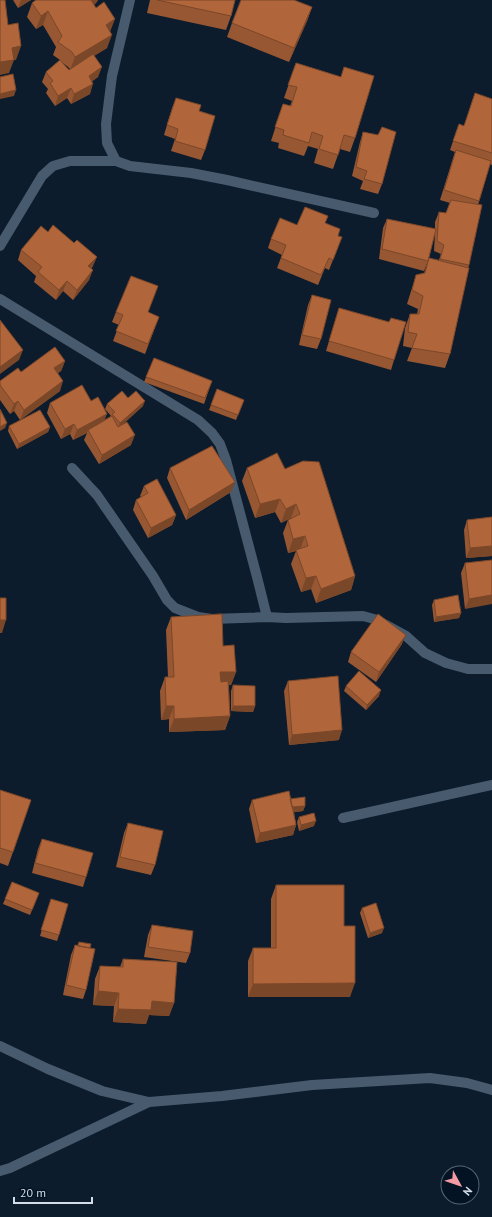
<svg xmlns="http://www.w3.org/2000/svg" width="492" height="1217" viewBox="0 0 492 1217" font-family="'PT Sans',sans-serif">
<style>
.lines{fill:none;stroke-linecap:round;stroke-linejoin:round}
.minor{stroke:#485a6d;stroke-width:10}
.wall{fill:#975733;fill-rule:evenodd}
.shaded-wall{fill:#7b4729}
.building{fill:#b0653b;stroke:#7b4729}
</style>
<rect width="100%" height="100%" fill="#0c1c2d"/>
<g class="lines">
<path class="minor" d="M130 0 112 76 106 124 107 143 116 161 130 166 191 173 227 180 374 213
M0 246 42 176 53 166 70 161H116
M0 299 198 420 212 433 220 444 226 460 257 577 267 617 286 618 363 616 374 619 384 624 406 636 425 653 446 663 468 669H492
M72 468 97 495 153 576 167 600 175 608 198 617 212 619 267 617
M343 818 492 785
M0 1046 48 1069 102 1091 149 1102 222 1096 312 1085 430 1078 467 1083 492 1090
M0 1171 10 1168 149 1102"/>
</g>
<path class="wall" d="M13 0H31L18 8Z
M36 0H98L96 3 94 5 110 32 107 48 94 56 98 77 92 81 90 94 71 104 67 98 55 106 46 93 48 89 42 82 46 72 60 60 53 55 56 47 43 25 36 29 27 17 32 3ZM60 61 67 66 70 69 69 70Z
M150 0H235L231 16 226 30 147 13Z
M312 7 307 21 289 62 227 37 232 23Z
M296 63 341 77 344 67 355 138 350 152 340 149 333 169 314 163 318 149 308 146 304 156 278 148 279 143 271 141 283 104 290 106 292 101 284 98Z
M176 98 199 111 205 150 201 160 171 151 175 139 164 135 172 108Z
M492 99V165L490 164 478 205 469 265 450 354 445 368 407 361 412 348 403 346 405 328 410 314H417L418 309 407 304 412 288 416 275 424 273 429 258 439 260 441 254 434 251 435 233 428 261 424 271 379 259 383 228 387 219 435 229V222L439 212 446 213 450 203 440 200 455 152 450 150 459 124 463 126Z
M363 132 378 135 382 184 378 194 360 189 363 181 352 176 360 142Z
M326 223 338 236V247L329 270 325 268 318 285 277 268 282 255 268 248 271 239 297 225Z
M48 232 93 266 91 269 89 280 73 300 63 291 56 300 34 282 36 276 18 260 21 250Z
M312 295 321 339 317 349 299 345 308 305Z
M154 296 148 312 159 317 145 354 113 341 119 325 112 322 116 312Z
M339 308 394 360 391 370 326 351Z
M154 358 212 381 204 404 144 382Z
M65 361 61 371 58 373 60 391 20 420 14 411 10 414 0 400V381L21 372Z
M217 389 244 400 236 420 209 410Z
M128 398 143 406 124 423 131 445 99 464 84 440 87 433 73 440 70 434 61 439 47 413 50 403 91 401 104 420 111 416 105 409 107 404Z
M9 426 50 427 48 432 17 449 8 431Z
M170 468 231 492 186 520 167 478Z
M247 468 285 469 355 576 351 590 316 603 311 589 301 592 291 564 296 551 288 553 283 533 288 520 291 519V518L281 523 275 512 255 518 242 481Z
M144 486 176 515 172 525 148 538 133 510 136 500 141 497 140 496Z
M492 517V556L466 558 464 530 467 520Z
M492 560 465 609 461 573 465 563Z
M434 600 461 613 459 618 434 622 432 605Z
M171 617 223 646 236 672 231 685H229L230 716 225 730 169 732V719L161 720 160 691 165 677H168L166 630Z
M402 644 376 682 348 662 351 652Z
M288 681 339 740 289 745 284 691Z
M233 685 255 706 253 712 231 711V691Z
M346 686 379 696 366 710 344 691Z
M0 790 13 852 8 866 0 863Z
M290 799 305 806 303 811 294 812 296 825 293 835 256 843 249 809 252 800Z
M299 817 314 826 299 831 297 822Z
M128 823 155 865 151 875 116 867 124 833Z
M42 839 86 877 83 887 32 873 38 849Z
M12 882 39 893 30 915 3 904Z
M276 885 344 926 350 997H248V961L253 948H271V899Z
M51 899 59 935 57 941 40 936Z
M362 908 382 933 368 938 360 913Z
M152 925 190 953 186 963 144 957 148 935Z
M79 942 90 948 86 990 83 999 63 995 71 955 75 945 77 946Z
M123 959 174 1003 169 1016 149 1015 146 1024 113 1022 114 1006 93 1005 95 979 100 966 120 967Z"/>
<path class="shaded-wall" d="M21 0H31L18 8Z
M88 0H98L96 3 84 11Z
M312 7 307 21 289 62 294 48Z
M48 11 43 25 36 29 41 16Z
M115 19 110 32 106 25Z
M112 35 107 48 70 70 75 57Z
M21 46 16 60H14L9 73 0 75V62L12 48Z
M102 67 98 77 86 86 89 76Z
M93 84 90 94 71 104 74 94Z
M71 88 67 98 55 106 58 96Z
M16 90 14 96 0 99V94Z
M97 257 93 266 85 276 88 266Z
M93 270 89 280 73 300 77 290Z
M67 281 63 291 56 300 59 290Z
M23 350 19 360 0 374V367Z
M65 361 61 371 50 378 54 368Z
M63 381 60 391 20 420 24 410Z
M18 401 14 411 10 414 14 404Z
M145 401 143 406 118 429 120 423Z
M107 414 103 424 88 430 87 433 73 440 77 430Z
M7 423 5 428 0 431V427Z
M74 424 70 434 61 439 65 429Z
M50 427 48 432 17 449 19 444Z
M135 435 131 445 99 464 102 455Z
M235 482 231 492 186 520 189 510Z
M280 499 275 512 255 518 260 504Z
M296 504 291 518 281 523 286 509Z
M176 515 172 525 148 538 151 528Z
M305 536 300 550 288 553 293 539Z
M492 546V556L466 558 470 548Z
M316 576 311 589 301 592 306 578Z
M355 576 351 590 316 603 321 589Z
M492 595V604L465 609 469 599Z
M461 613 459 618 434 622 436 617Z
M0 620H6L2 633H0Z
M406 635 402 644 376 682 379 672Z
M220 672H236L231 685 215 686Z
M381 690 379 696 366 710 367 705Z
M166 706H174L169 719 161 720Z
M233 706H255L253 712 231 711Z
M230 716 225 730 169 732 174 719Z
M342 730 339 740 289 745 292 735Z
M305 806 303 811 289 813 291 807Z
M316 821 314 826 299 831 301 825Z
M296 825 293 835 256 843 260 833Z
M384 928 382 933 368 938 370 933Z
M355 983 350 997H248L253 984Z
M98 991 119 993 114 1006 93 1005Z
M152 1001 174 1003 169 1016 149 1015 146 1024 113 1022 118 1009Z"/>
<path class="building" d="M0 0H5L8 25 18 23 21 46 12 48 14 60 0 62Z
M36 0H91L96 8 104 2 115 19 106 25 112 35 75 57 72 52 58 42 62 36 48 11 41 16 32 3Z
M157 0H235L231 16Z
M241 0H294L312 7 294 48 232 23Z
M93 54 102 67 89 76 93 84 74 94 71 88 58 96 50 83 53 81 46 72 60 60 69 70Z
M296 63 341 77 344 67 374 76 355 138 344 135 338 155 319 149 323 136 312 132 309 143 283 135 284 130 275 127 283 104 291 106 297 87 288 85Z
M13 74 16 90 0 94V77Z
M475 93 492 99V153L453 141 459 124 464 126Z
M176 98 201 105 199 111 215 116 205 150 175 141 178 129 167 125Z
M382 127 396 132 382 184 364 179 367 171 356 167 363 132 378 135Z
M456 150 491 161 479 201 444 190Z
M451 200 482 205 469 265 440 259 444 245 437 241 439 212 446 213Z
M305 207 328 216 325 223 340 229 338 236 342 237 333 260 329 258 321 275 281 258 286 245 271 239 280 218 297 225Z
M387 219 436 229 428 261 382 249Z
M53 225 74 243 77 240 97 257 88 266 93 270 77 290 67 281 59 290 38 272 42 267 21 250 41 226 48 232Z
M429 258 469 268 450 354 412 348 417 334 408 332 410 314H419L423 296 412 290 416 275 425 273Z
M131 276 158 286 148 312 159 317 148 344 116 331 123 315 116 312Z
M312 295 331 300 321 339 302 335Z
M339 308 389 322 391 318 406 322 394 360 329 341Z
M0 320 23 350 0 367Z
M55 347 65 361 54 368 63 381 24 410 18 401 14 404 0 385V381L18 368 21 372Z
M154 358 212 381 205 398 146 377Z
M82 385 91 401 98 397 107 414 77 430 74 424 65 429 50 403Z
M217 389 244 400 238 415 211 405Z
M122 391 128 398 136 391 145 401 120 423 112 414 115 412 107 404Z
M0 409 7 423 0 427Z
M40 410 50 427 19 444 9 426Z
M112 416 118 427 127 422 135 435 102 455 88 430Z
M212 446 235 482 189 510 170 468Z
M277 453 285 469 303 461 319 462 355 576 321 589 316 576 306 578 296 550 308 546 305 536 293 539 288 520 300 514 296 504 286 509 280 499 260 504 247 468Z
M157 479 176 515 151 528 136 500 148 493 144 486Z
M492 517V546L470 548 467 520Z
M492 560V595L469 599 465 563Z
M458 595 461 613 436 617 434 600Z
M0 598H6V620H0Z
M222 614 223 646 234 645 236 672H220L221 682 228 681 230 716 174 719V706H166L165 677H174L171 617Z
M378 614 406 635 379 672 351 652Z
M359 671 381 690 367 705 346 686Z
M338 676 342 730 292 735 288 681Z
M233 685 255 686V706H233Z
M0 790 31 800 13 852 0 848Z
M289 791 296 825 260 833 252 800Z
M305 797V806L292 807 290 799Z
M314 813 316 821 301 825 299 817Z
M128 823 163 831 155 865 120 857Z
M42 839 93 853 86 877 35 863Z
M12 882 39 893 32 910 5 899Z
M276 885H344V926H355V983L253 984V948H276Z
M51 899 68 904 59 935 41 930Z
M376 903 384 928 370 933 362 908Z
M152 925 193 931 190 953 148 947Z
M79 942 91 944 90 948 78 946Z
M75 945 95 949 86 990 66 985Z
M123 959 177 962 174 1003 152 1001 151 1010 118 1009 119 993 98 991 100 966 123 967Z"/>
<g transform="translate(460 1185) rotate(130)"><circle r="19" fill="#041323" stroke="#576472"/>
<path d="M0-3L7 15L0 10L-7 15Z" fill="#f49aa4"/>
<text y="-6" font-size="11" font-weight="bold" text-anchor="middle" fill="#d3dde9">N</text>
</g>
<path d="M14 1197v6h78v-6" fill="none" stroke="#d3dde9" stroke-width="2"/>
<text x="20" y="1197" font-size="12" fill="#d3dde9" stroke="#041323" stroke-width="3" paint-order="stroke">20 m</text>
</svg>
